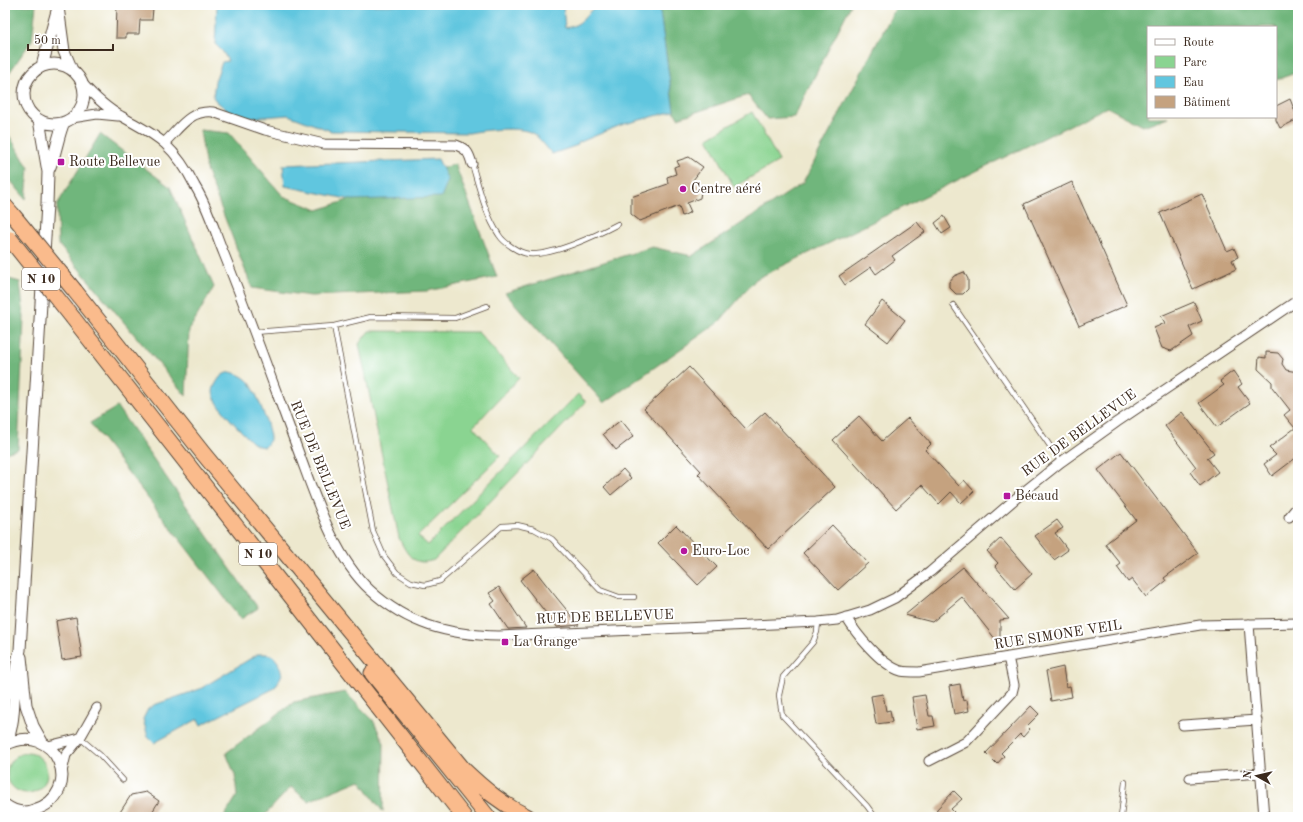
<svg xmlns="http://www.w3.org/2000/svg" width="1303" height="822" viewBox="0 0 1303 822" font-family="'Old Standard TT',serif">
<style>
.green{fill:#8ad491;stroke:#627f58}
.forest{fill:#6fb67b;stroke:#55704c}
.water{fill:#61c6df;stroke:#4e787e}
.building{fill:#c5a27f}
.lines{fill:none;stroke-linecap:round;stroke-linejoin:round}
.service-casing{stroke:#564638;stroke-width:6}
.minor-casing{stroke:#564638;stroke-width:11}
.tertiary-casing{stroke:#564638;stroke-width:13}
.trunk-casing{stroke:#564638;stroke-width:17}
.service{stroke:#fff;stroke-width:4.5}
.minor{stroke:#fff;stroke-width:9}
.tertiary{stroke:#fff;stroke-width:11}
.trunk{stroke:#fabb8c;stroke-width:15}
.trunk-bridge-casing{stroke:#564638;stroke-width:17;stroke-linecap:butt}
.trunk-bridge{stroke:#fabb8c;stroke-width:15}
.poi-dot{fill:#b5179e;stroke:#fff;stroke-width:1.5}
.labels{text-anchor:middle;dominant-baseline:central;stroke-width:4;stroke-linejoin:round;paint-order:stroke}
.shield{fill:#fff;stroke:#766a62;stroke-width:1}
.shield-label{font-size:13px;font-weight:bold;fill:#3b2a1e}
.poi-label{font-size:14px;fill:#3b2a1e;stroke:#fff;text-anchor:start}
.street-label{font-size:14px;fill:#3b2a1e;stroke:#fff}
</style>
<rect width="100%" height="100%" fill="#fff"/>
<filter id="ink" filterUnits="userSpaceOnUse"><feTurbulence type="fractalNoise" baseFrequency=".025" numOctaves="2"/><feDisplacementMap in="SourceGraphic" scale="8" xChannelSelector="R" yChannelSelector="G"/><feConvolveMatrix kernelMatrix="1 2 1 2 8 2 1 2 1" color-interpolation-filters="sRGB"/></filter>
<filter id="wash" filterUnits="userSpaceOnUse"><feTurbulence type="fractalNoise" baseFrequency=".012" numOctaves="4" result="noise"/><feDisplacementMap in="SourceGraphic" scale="16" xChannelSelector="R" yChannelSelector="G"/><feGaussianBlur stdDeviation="0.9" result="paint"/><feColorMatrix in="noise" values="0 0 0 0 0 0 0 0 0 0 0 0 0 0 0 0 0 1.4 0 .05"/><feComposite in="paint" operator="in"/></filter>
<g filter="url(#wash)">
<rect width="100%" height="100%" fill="#ede8ce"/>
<path class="green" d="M752 112 779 161 734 187 708 138Z
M369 331 478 332 519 378 473 427 500 456 418 536 428 545 578 394 586 402 434 560C414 567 407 555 399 538L359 344Z
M7 773a20 20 0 1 1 40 0a20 20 0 1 1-40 0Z"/>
<path class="forest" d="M5 5H36L32 40 7 76 5 118Z
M659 5H851L794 117 767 119 748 95 678 118 674 111Z
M897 5H1298V72L1276 80V27H1148V117H1168L1143 126 1107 107 756 279 719 322 604 403 505 293 652 247 692 256 803 183Z
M5 129 29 168 26 199 5 174Z
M200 130 229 133 283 196 318 210 455 164 497 277 427 291 311 296 252 288 206 169Z
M100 134 170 187 214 287 189 330 186 396 58 244 57 205Z
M5 278 20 282 24 317 18 449 5 453Z
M117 407 258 608 241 619 90 423Z
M345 692 373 720 384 743 383 812 360 780 308 801 291 787 263 817H224L237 796 235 775 226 753 294 702Z"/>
<path class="water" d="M217 5H563L565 28C580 26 586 17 595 5H659L674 111 621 125 578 143V145L552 154C547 148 539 137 532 133 519 126 484 130 469 133L331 131 288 115 250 118 232 114 216 101 213 97 215 81 222 62 228 61 223 52 215 44Z
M438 159 448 180 441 197 352 200 285 186 283 165Z
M231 372C238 374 245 377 250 383 256 391 271 430 270 440L265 447 258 446 252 442C242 432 214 405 213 392 213 388 216 383 218 380 221 375 225 373 231 372Z
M258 654H266L273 656 278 662 282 674 277 685 271 690 201 725 198 719 154 743 148 737 143 719 148 709 154 705 200 689Z"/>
<g id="blocks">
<path class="building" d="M117 5 153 8 152 20H140L139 34H126V38H116Z
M1290 99 1298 119 1280 128 1276 120V106Z
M689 157 703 167 693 180 698 184 701 191 700 198 687 203 691 212 682 216 679 206 640 221 631 214V197L668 184 667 177 676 174 674 167 679 165 677 161Z
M1072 182 1127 305 1079 326 1024 204Z
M1202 194 1227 251 1234 248 1238 257 1232 260 1236 269 1193 289 1160 213Z
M944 216 951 228 942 234 935 223Z
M917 222 925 232 892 256 895 260 876 274 871 267 845 285 839 276Z
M964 272 968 279V289L963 294H956L949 287V282L954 276Z
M882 301 905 320 888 342 865 324Z
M1194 302 1202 321 1189 327 1193 336 1171 351 1162 348 1154 328 1165 323 1161 316Z
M1266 352 1278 353 1283 359 1282 364 1286 370 1298 372V451L1295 454 1297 457 1272 476 1264 464 1276 455 1269 448 1295 428 1284 415 1290 410 1272 387V382L1258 369 1259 357 1266 358Z
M689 367 746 429 765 412 835 487 768 549 698 474 701 471 644 409Z
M1233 371 1242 384 1238 387 1250 403 1217 427 1199 403 1224 385 1220 381Z
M1182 412 1214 453 1207 458 1218 472 1200 486 1190 472 1196 467 1165 426Z
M859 416 882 441 908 418 931 444 925 450 959 486 964 480 974 491 961 503 951 492 939 504 922 485 896 509 833 440Z
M621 420 634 436 616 450 603 434Z
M1121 452 1198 553 1164 578 1166 581 1146 597 1132 579 1128 582 1117 567 1121 564 1105 544 1136 520 1098 470Z
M623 469 631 478 611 495 604 487Z
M1057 520 1063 528 1055 533 1068 550 1054 560 1035 536Z
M676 525 717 567 698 585 658 543Z
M832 525 868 563 838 590 803 553Z
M1001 538 1032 574 1015 589 995 566 998 563 987 551Z
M963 567 1009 619 1000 620V645L962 597 932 622 905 615Z
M534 569 552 592 579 625 557 627 520 580Z
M499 587 526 628 508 629 491 604 495 601 489 593Z
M76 617 82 657 62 660 56 621Z
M1063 667 1066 687 1070 686 1072 697 1051 701 1046 671Z
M960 684 963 701 967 700 969 711 954 714 949 686Z
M883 694 886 711 890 710 892 722 876 724 871 696Z
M925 695 929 716H933L935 726 917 729 912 697Z
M1031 706 1039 714 1027 726 1030 729 1023 737 1020 734 1001 753 1004 756 997 764 986 753Z
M954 791 962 799 951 809 954 812 950 817H944L936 810Z
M146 792 159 801 149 817H117L131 795Z"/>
</g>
</g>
<g filter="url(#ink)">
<use href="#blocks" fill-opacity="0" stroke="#564638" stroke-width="1"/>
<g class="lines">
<defs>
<path id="service" d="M472 164C479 187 485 214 499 235 504 243 519 253 529 254 553 256 597 235 618 224
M953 305 1061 462
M334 326 373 531 384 556 397 573 411 582 425 585 440 581 502 526 517 525 534 529 552 539 600 590 619 597H634
M254 332 334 326 371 317 455 318 487 306
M818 622 817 632 813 642 783 677 779 695 782 715 867 806 875 817
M80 738 100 755 123 780
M1121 817 1125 782"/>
<path id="minor" d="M82 83C93 95 106 108 121 116 136 125 152 132 165 144 178 156 187 170 195 186 208 207 215 232 224 254 251 321 275 389 300 456 316 499 335 558 370 590 408 625 449 635 499 636L818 622 837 620 870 610 895 598 930 572 1021 494 1061 462 1117 422 1298 300
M72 118 97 114 118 116
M164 143C180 128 189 110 213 112L265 130 324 144 456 145C467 149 469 153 472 164
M1289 517 1298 506
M846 617C856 634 881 665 901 671 906 672 913 672 919 672L1200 625 1298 623
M1249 624 1264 817
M1183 725 1257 720
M48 746 80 738
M929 761 966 742 1012 693 1014 685 1008 657
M62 772 66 755 80 738 97 708
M1190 778 1261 773"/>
<path id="tertiary" d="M58 7 64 51 72 70
M24 94a30 30 0 1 1 60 0a30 30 0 1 1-60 0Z
M42 66 57 11
M48 171C56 156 57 138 64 122
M21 657 26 705 33 726 42 742
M6 744C19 714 10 681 20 650L47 204 48 172 39 120
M5 745C57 718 87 794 34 810 24 814 13 811 5 805"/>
<path id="trunk" d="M5 206 12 214
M75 291 202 452 464 770C484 789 503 805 528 817
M73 318 464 817
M372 673 488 817"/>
</defs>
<use href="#service" class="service-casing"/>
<use href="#minor" class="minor-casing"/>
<use href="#tertiary" class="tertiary-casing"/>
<use href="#trunk" class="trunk-casing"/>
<use href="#service" class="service"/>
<use href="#minor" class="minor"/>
<use href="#tertiary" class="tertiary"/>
<use href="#trunk" class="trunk"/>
<defs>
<path id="trunk-bridge" d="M12 214 75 291
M10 239 73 318"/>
</defs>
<use href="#trunk-bridge" class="trunk-bridge-casing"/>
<use href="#trunk-bridge" class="trunk-bridge"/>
</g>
</g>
<g class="poi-dot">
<rect x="57" y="158" width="8" height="8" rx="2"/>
<circle cx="683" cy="189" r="4"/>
<rect x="1003" y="492" width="8" height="8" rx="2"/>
<circle cx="684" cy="551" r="4"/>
<rect x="501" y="638" width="8" height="8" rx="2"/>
</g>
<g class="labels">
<g class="shield">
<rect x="22" y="268" width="38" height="22" rx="3"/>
<rect x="239" y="543" width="38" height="22" rx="3"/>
</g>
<g class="shield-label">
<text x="41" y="279">N 10</text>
<text x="258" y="554">N 10</text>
</g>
<g class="poi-label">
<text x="69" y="162">Route Bellevue</text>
<text x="691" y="189">Centre aéré</text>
<text x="1015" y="496">Bécaud</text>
<text x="692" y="551">Euro-Loc</text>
<text x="513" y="642">La Grange</text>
</g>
<g class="street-label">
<text transform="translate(1079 433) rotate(-36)">RUE DE BELLEVUE</text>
<text transform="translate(320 465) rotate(68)">RUE DE BELLEVUE</text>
<text transform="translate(605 617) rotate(-2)">RUE DE BELLEVUE</text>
<text transform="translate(1058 635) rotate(-9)">RUE SIMONE VEIL</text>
</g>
</g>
<rect width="1303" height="822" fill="none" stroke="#fff" stroke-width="20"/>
<rect x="1147" y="26" width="130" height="92" fill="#ffffff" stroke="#b1aaa5"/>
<rect x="1155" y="39" width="20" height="6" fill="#ffffff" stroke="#b1aaa5"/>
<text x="1183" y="46" font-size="12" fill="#3b2a1e">Route</text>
<rect x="1155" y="56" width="20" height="12" fill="#8ad491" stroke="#b1aaa5"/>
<text x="1183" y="66" font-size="12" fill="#3b2a1e">Parc</text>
<rect x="1155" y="76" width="20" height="12" fill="#61c6df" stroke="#b1aaa5"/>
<text x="1183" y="86" font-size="12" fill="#3b2a1e">Eau</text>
<rect x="1155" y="96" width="20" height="12" fill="#c5a27f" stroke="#b1aaa5"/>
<text x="1183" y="106" font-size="12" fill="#3b2a1e">Bâtiment</text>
<g transform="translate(1257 776) rotate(278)" stroke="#ffffff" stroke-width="3" paint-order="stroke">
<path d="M0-3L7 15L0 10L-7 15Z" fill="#3b2a1e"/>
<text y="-6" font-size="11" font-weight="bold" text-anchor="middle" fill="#3b2a1e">N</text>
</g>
<path d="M28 44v6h85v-6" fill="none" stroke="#3b2a1e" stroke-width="2"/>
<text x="34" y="44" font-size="12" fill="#3b2a1e" stroke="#ffffff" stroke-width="3" paint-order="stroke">50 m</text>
</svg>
